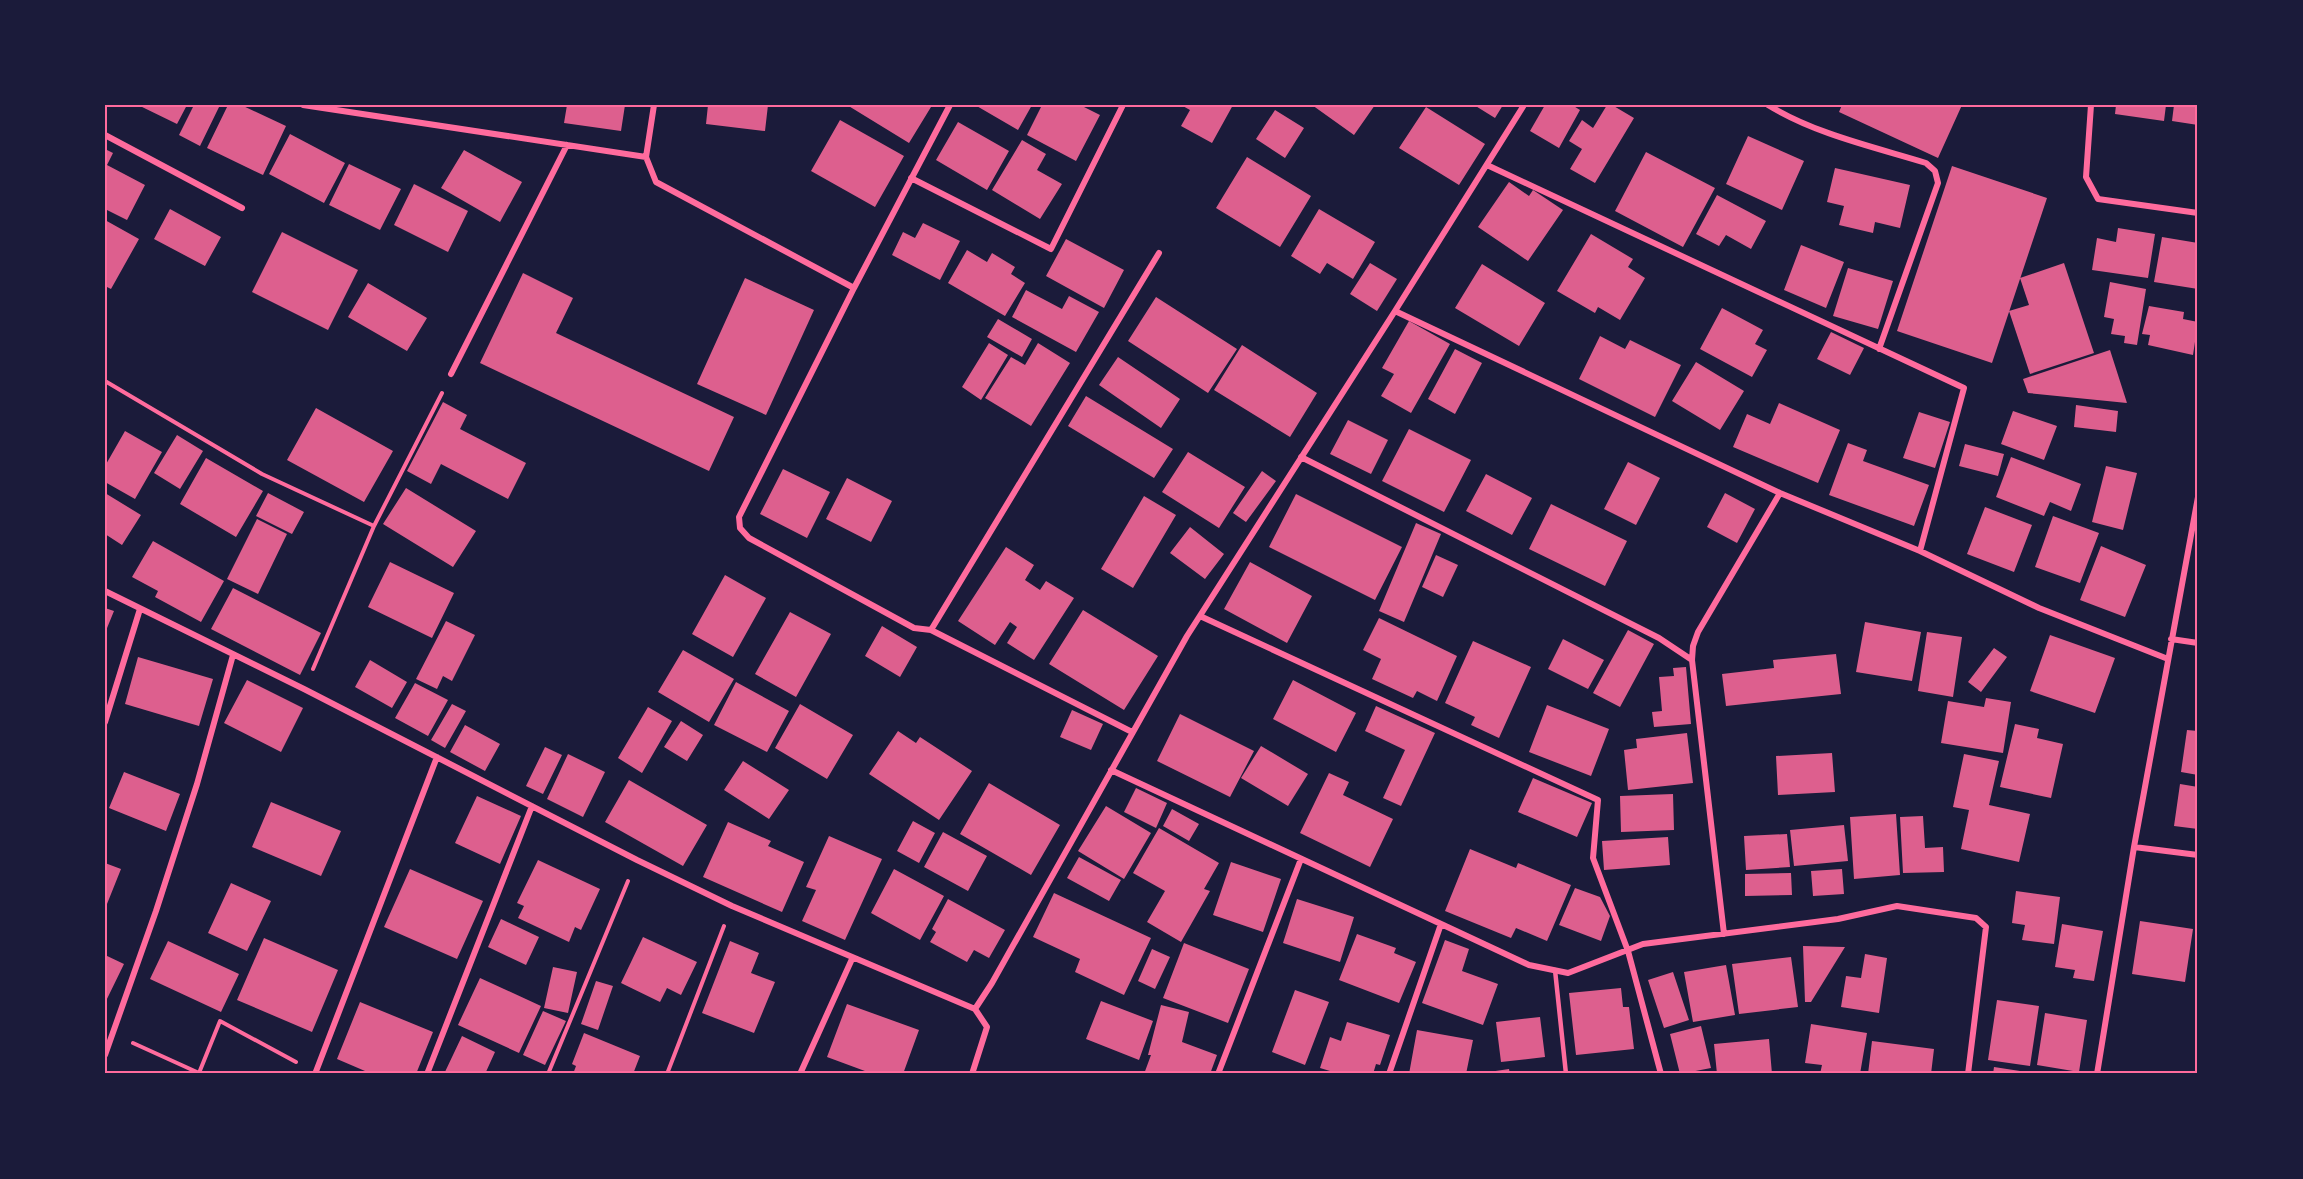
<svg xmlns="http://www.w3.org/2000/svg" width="2303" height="1179" viewBox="0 0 2303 1179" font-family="Spectral,serif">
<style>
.building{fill:#dd5f8e}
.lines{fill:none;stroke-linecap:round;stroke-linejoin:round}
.path{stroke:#ff6b9d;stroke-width:4}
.service{stroke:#ff6b9d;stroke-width:4.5}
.minor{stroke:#ff6b9d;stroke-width:6}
.neatline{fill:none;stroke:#ff6b9d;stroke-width:2}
</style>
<rect width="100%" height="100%" fill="#1b1b3a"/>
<path class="building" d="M138 105H187L177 124Z
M194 105H220L200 146 179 135Z
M228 105H241L286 126 263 175 207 148Z
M567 105H625L621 131 564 123Z
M708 105H768L765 131 706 124Z
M847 105H927L931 107 909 143Z
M975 105H1032L1018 130Z
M1042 105H1080L1100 115 1076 161 1027 135Z
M1181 105H1233L1212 143 1181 126 1190 110Z
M1312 105H1375L1354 135Z
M1474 105H1503L1495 118Z
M1545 105H1572L1580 110 1559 148 1530 131Z
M1607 105H1612L1634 118 1595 183 1570 169 1582 149 1569 141 1582 120 1593 128Z
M1842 105H1962L1938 158 1839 112Z
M2116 105H2166L2164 121 2115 114Z
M2174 105H2198V125L2172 121Z
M1426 107 1485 144 1459 185 1399 148Z
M1275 110 1304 128 1285 158 1256 139Z
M840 120 904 156 875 207 811 171Z
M958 122 1009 151 987 190 936 160Z
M290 134 345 163 324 203 269 174Z
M1748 136 1804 161 1782 210 1726 184Z
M1022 140 1046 154 1037 170 1062 184 1040 219 992 190Z
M105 149 113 153 107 165 145 185 127 220 105 209Z
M464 150 522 182 500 222 441 188Z
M1646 152 1715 188 1683 247 1615 211Z
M1247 157 1311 196 1280 247 1216 208Z
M349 164 401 189 380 230 329 205Z
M1952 166 2047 198 1992 363 1897 331Z
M1835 168 1910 185 1900 228 1875 222 1873 233 1839 225 1844 206 1827 202Z
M1509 182 1529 196 1533 190 1563 210 1528 261 1478 227Z
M414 184 468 211 448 252 394 225Z
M1717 195 1766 221 1751 249 1726 235 1719 246 1696 234Z
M170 209 221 237 205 266 154 239Z
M1319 209 1375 242 1353 279 1327 263 1320 274 1291 256Z
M105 220 139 239 111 289 105 286Z
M923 223 960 241 940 280 892 255 903 232 915 238Z
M2118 228 2155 234 2148 278 2092 270 2097 238 2116 242Z
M282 232 358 270 328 330 252 292Z
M1591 234 1633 259 1628 267 1645 278 1620 320 1598 307 1595 313 1557 291Z
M2162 237 2198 243V289L2154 282Z
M1066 239 1124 270 1104 308 1046 276Z
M1801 245 1844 262 1826 308 1784 290Z
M967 250 987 262 992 253 1015 267 1011 274 1025 283 1005 316 948 283Z
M1370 263 1397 279 1377 311 1350 294Z
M2064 263 2094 353 2030 374 2009 311 2029 305 2020 278Z
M1482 264 1545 303 1519 346 1455 308Z
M1848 268 1893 281 1878 329 1833 316Z
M523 273 573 298 556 333 734 417 709 471 480 363Z
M745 278 814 310 766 415 697 384Z
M2110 282 2146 289 2137 345 2124 343 2125 336 2111 334 2114 319 2104 317Z
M368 283 427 318 407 351 348 317Z
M1026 290 1062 309 1069 296 1099 312 1076 352 1012 317Z
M1156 297 1237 349 1208 393 1128 341Z
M2149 306 2184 312 2183 319 2198 322 2193 355 2148 345 2150 335 2142 334Z
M1722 308 1763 330 1755 344 1767 350 1752 377 1700 349Z
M998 319 1032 339 1022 357 987 337Z
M1409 321 1450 344 1411 413 1381 396 1394 374 1382 368Z
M1831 332 1864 348 1850 375 1817 359Z
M1600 336 1625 349 1630 340 1681 365 1655 417 1579 379Z
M989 343 1008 355 981 400 962 387Z
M1038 343 1070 363 1031 426 985 398 1011 357 1025 365Z
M1242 345 1317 393 1290 437 1214 390Z
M1455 349 1482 363 1455 414 1428 399Z
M2110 350 2127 403 2028 393 2023 379Z
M1118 357 1180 399 1161 428 1099 385Z
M1696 362 1744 391 1720 430 1672 401Z
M1086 396 1173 449 1154 478 1068 426Z
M443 402 467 415 460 429 526 463 508 499 441 464 431 484 407 471Z
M1779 403 1840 430 1818 483 1733 447 1747 414 1770 424Z
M2076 405 2118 411 2116 432 2074 427Z
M316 408 393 451 364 502 287 460Z
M2013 411 2057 426 2044 460 2001 444Z
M1919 412 1950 422 1935 468 1903 458Z
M1348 420 1388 440 1371 474 1330 454Z
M1409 429 1471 460 1444 512 1382 481Z
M125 431 162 452 135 499 105 482V466Z
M177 435 203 451 180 489 154 473Z
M1848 443 1867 450 1863 461 1929 485 1914 526 1829 495Z
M1965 444 2004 454 1998 476 1959 466Z
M1188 452 1245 487 1219 528 1162 492Z
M2011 457 2081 484 2071 511 2050 502 2044 516 1996 497Z
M206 458 263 491 236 537 180 504Z
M1628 462 1660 478 1636 525 1604 509Z
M2106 466 2137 473 2123 530 2092 522Z
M783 469 830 492 807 538 760 514Z
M1262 471 1276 481 1246 522 1233 513Z
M1486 474 1532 498 1512 535 1466 511Z
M847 478 892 501 871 542 826 519Z
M406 488 476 531 453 567 383 524Z
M105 493 141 515 122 545 105 534Z
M268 493 304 512 292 534 256 516Z
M1725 493 1755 509 1737 543 1707 527Z
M1296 494 1402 547 1375 600 1269 547Z
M1144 496 1176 515 1133 588 1101 569Z
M1551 504 1627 541 1605 586 1529 549Z
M1985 507 2032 525 2014 572 1967 554Z
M2053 516 2099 533 2080 583 2035 567Z
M257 519 287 534 258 594 227 579Z
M1416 523 1441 534 1404 622 1379 611Z
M1190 527 1224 554 1205 579 1170 553Z
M153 541 224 581 201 622 155 597 158 591 132 577Z
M2101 546 2146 565 2125 617 2080 600Z
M1006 547 1034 565 1025 580 1040 590 1046 581 1074 598 1034 660 1007 643 1017 627 1010 622 995 645 958 621Z
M1436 555 1458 565 1443 597 1422 587Z
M390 562 454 593 432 638 368 607Z
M1250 562 1312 596 1287 643 1224 609Z
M725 575 766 598 733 657 692 634Z
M233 588 321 633 300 675 211 629Z
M105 608 114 611 105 633Z
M1083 610 1158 656 1124 710 1049 664Z
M790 612 831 634 796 697 755 674Z
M1379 618 1457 656 1437 701 1417 691 1413 698 1372 679 1381 659 1363 650Z
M446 621 475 635 452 681 443 676 437 689 416 679Z
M1865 622 1921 632 1912 681 1856 672Z
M882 626 917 647 900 677 865 656Z
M1628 630 1654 644 1620 707 1593 693Z
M1927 632 1962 637 1953 697 1918 691Z
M2050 635 2115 658 2095 713 2030 691Z
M1563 639 1604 660 1588 689 1548 669Z
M1473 641 1531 667 1499 738 1471 725 1475 717 1445 703Z
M1994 648 2007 657 1981 692 1968 682Z
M683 650 734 679 709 722 658 692Z
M1836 654 1841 694 1726 706 1722 674 1774 668 1773 660Z
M138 657 213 679 199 726 125 704Z
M370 660 407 682 392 708 355 687Z
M1686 667 1691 724 1654 727 1652 712 1662 711 1659 677 1674 676 1673 668Z
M247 680 303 708 281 752 224 723Z
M1293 680 1356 713 1336 752 1273 719Z
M736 682 789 711 767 752 714 725Z
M415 683 448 700 428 736 395 718Z
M1986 698 2011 702 2003 753 1941 743 1948 701 1984 707Z
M452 704 466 711 445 748 431 740Z
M800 704 853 735 827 779 775 748Z
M1547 705 1609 729 1591 776 1529 752Z
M1376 706 1435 733 1401 806 1383 798 1405 750 1365 731Z
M648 707 672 721 642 773 618 758Z
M1072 710 1103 724 1091 750 1060 737Z
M1180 714 1254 751 1230 797 1157 761Z
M681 721 703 735 687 761 664 747Z
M2015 724 2039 729 2037 738 2063 744 2051 798 2000 787Z
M465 725 500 744 485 771 450 752Z
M2187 730 2198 731V775L2181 772Z
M898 731 916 743 920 737 972 771 939 820 869 774Z
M1687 733 1693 783 1628 790 1624 750 1637 748 1636 739Z
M1261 746 1308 774 1288 806 1241 778Z
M545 747 562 755 543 794 526 786Z
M1832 753 1835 792 1778 795 1776 756Z
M568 754 605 772 583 817 547 799Z
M1964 754 1999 761 1989 805 2030 814 2019 862 1961 849 1969 810 1953 807Z
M743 761 789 790 769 819 724 790Z
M124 772 180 794 166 831 109 808Z
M1329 773 1349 782 1343 795 1393 819 1370 867 1300 833Z
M1533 778 1592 803 1577 837 1518 812Z
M629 780 707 825 683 866 605 822Z
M989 783 1060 825 1031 875 960 834Z
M2180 784 2198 787V829L2174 826Z
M1136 788 1167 803 1156 828 1124 812Z
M1673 794 1674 830 1621 832 1620 796Z
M477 796 521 816 500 864 455 843Z
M271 802 341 831 321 876 252 847Z
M1106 806 1151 833 1124 879 1078 851Z
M1172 809 1199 824 1189 841 1163 826Z
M1896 814 1900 875 1854 879 1850 817Z
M1923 816 1925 848 1943 847 1944 872 1903 873 1900 817Z
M913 821 935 833 919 863 897 851Z
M728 822 771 841 768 846 804 862 782 912 703 877Z
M1844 825 1848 861 1794 866 1790 830Z
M1159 828 1219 863 1204 889 1210 891 1181 942 1147 922 1165 891 1133 873Z
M943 832 987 856 968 891 924 867Z
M1787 834 1790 867 1746 870 1744 836Z
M829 836 882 859 845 940 802 921 816 890 806 887Z
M1668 837 1670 865 1604 870 1602 841Z
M1470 849 1516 868 1518 863 1571 885 1547 941 1516 928 1511 938 1445 911Z
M1079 857 1121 880 1109 901 1067 878Z
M538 860 600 889 581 930 575 927 569 942 518 918 524 906 517 903Z
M1231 862 1281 879 1263 932 1213 915Z
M105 863 121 869 105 909Z
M410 869 483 901 457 959 384 927Z
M894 869 944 896 920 940 871 913Z
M1842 869 1844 894 1813 896 1811 871Z
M1791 873 1792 895 1745 896V874Z
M231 883 271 901 247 951 208 933Z
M1575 888 1600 897 1610 916 1601 941 1559 925Z
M2016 891 2060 897 2054 944 2022 940 2025 925 2012 923Z
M1054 893 1151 938 1124 995 1075 972 1080 959 1033 937Z
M948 899 1005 930 989 958 974 950 967 962 930 942 936 932 932 929Z
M1297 899 1354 917 1340 962 1283 943Z
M501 919 539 937 526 965 488 947Z
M2140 921 2193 929 2185 982 2132 974Z
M2062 924 2103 931 2094 981 2073 978 2075 970 2055 967Z
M1357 934 1396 948 1394 953 1416 962 1399 1003 1339 980Z
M643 937 697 962 681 995 667 988 660 1002 621 983Z
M264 938 338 970 312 1032 237 1000Z
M1445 940 1469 949 1462 971 1498 984 1483 1025 1422 1003Z
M168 941 239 974 221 1012 150 979Z
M730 941 759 953 751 973 775 982 754 1033 702 1013Z
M1184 943 1249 969 1228 1023 1163 998Z
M1803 946 1845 947 1811 1002H1805Z
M1152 949 1170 957 1155 989 1138 981Z
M1865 954 1887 958 1879 1013 1841 1007 1846 976 1861 978Z
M105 955 124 964 105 1003Z
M1791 957 1798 1007 1739 1014 1732 964Z
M1726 965 1735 1015 1693 1022 1684 972Z
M553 967 577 972 568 1013 544 1008Z
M1673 972 1689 1020 1664 1028 1648 980Z
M480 978 541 1006 519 1053 458 1025Z
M596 981 613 986 598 1030 581 1024Z
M1621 988 1623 1007H1629L1634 1049 1576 1055 1569 993Z
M1295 990 1329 1002 1305 1065 1272 1052Z
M1997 1000 2039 1006 2030 1066 1988 1060Z
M1101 1001 1153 1021 1139 1060 1086 1039Z
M360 1002 433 1032 416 1074H372L337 1059Z
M847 1004 919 1030 903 1074H873L827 1057Z
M1161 1005 1189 1012 1182 1042 1217 1055 1210 1074H1144L1151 1055H1148Z
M543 1011 566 1021 545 1065 523 1055Z
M2045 1013 2087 1020 2079 1072 2037 1065Z
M1540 1017 1545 1057 1501 1062 1496 1022Z
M1347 1022 1390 1035 1380 1065 1376 1064 1373 1074H1340L1320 1068 1330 1037 1341 1041Z
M1811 1024 1867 1033 1860 1074H1820L1822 1065 1805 1063Z
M1701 1026 1711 1068 1680 1074 1670 1034Z
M1417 1030 1473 1040 1466 1074H1409Z
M584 1033 640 1056 633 1074H573L576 1066 572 1064Z
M462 1036 495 1052 485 1074H444Z
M1769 1039 1772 1074H1717L1714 1044Z
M1872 1041 1934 1049 1931 1074H1868Z
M1994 1067 2033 1073V1074H1993Z
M1509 1069 1510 1074H1482V1073Z"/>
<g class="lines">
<path class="path" d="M105 381 262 474 374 526
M313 669 374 526 442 393
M133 1043 199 1073 220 1021 296 1062
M548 1074 628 881
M667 1074 724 926"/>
<path class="service" d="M1555 970 1566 1074"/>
<path class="minor" d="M303 105 646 157
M654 105 646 157 656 182 854 288 739 517 740 528 749 538 914 628 931 630 1132 732
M1768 105C1815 134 1874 147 1926 163L1935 171 1938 183 1879 349
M2091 105 2086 177 2098 199 2198 213
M105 135 242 208
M1487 165 1964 388 1920 551
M911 178 1051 249 1123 105
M854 288 950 105
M1395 311 1780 493 1920 551 2039 608 2168 659
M451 374 567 145
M1301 457 1659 638 1692 660
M105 591 304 689 637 860 732 906 975 1009 987 1027 972 1074
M1200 616 1598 800 1593 858 1628 951 1661 1074
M931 630 1159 253
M2171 639 2198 643
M105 722 140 609
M1111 770 1529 965 1568 973 1643 944 1838 919 1897 906 1976 918 1986 927 1968 1074
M2134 847 2198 855
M1724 934 1692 660 1693 646 1698 632 1780 493
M975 1009 992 983 1187 636 1395 311 1524 105
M105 1055 156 911 197 784 233 655
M315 1074 437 757
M427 1074 532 806
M800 1074 852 959
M1218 1074 1301 859
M1389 1074 1441 924
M2097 1074 2134 847 2198 497"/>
</g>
<rect width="2303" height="1179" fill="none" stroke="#1b1b3a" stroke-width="213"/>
<rect x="106" y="106" width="2090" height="966" class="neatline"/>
</svg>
